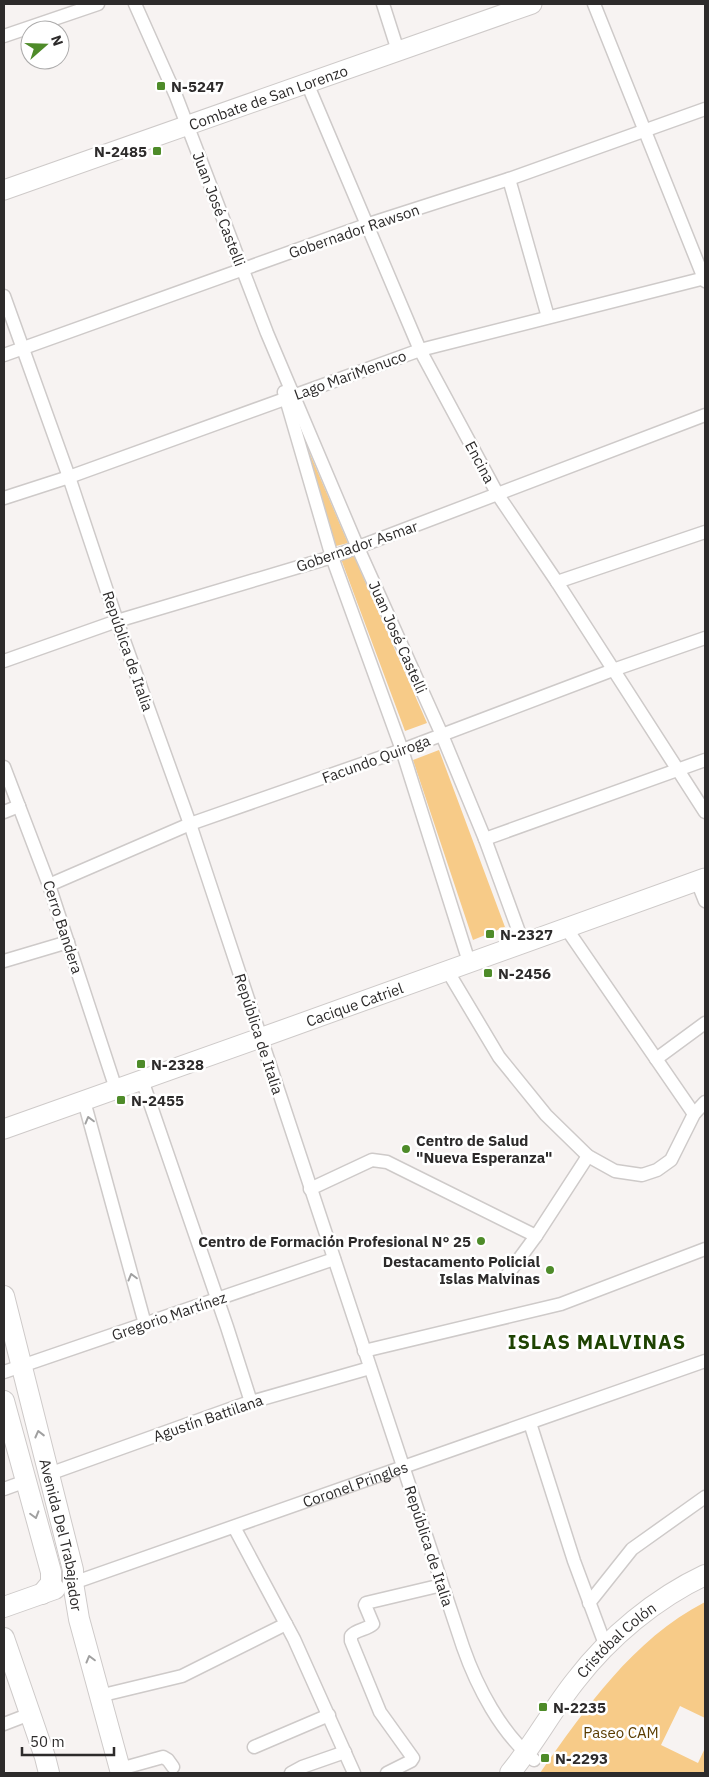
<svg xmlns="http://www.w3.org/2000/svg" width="709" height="1777" viewBox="0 0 709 1777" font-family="'IBM Plex Sans',sans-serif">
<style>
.green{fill:#f7cb88}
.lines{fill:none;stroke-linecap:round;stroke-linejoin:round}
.street-casing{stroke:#cecac9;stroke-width:15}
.secondary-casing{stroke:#cecac9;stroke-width:21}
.primary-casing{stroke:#cecac9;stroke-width:22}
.street{stroke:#fff;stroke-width:12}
.secondary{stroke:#fff;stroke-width:19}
.primary{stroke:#fff;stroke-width:20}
.oneway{stroke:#a0a0a0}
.poi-dot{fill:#4e8b29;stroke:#fff;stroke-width:2}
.labels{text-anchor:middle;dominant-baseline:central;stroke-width:5;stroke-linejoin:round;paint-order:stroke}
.poi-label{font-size:15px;font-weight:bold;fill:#2d2b2b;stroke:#fff;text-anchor:start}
.street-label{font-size:15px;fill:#2d2b2b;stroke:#fff}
.park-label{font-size:15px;fill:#5a3c00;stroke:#fff}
.district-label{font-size:20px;font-weight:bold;letter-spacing:1px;fill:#1e4302;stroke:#fff}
</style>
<rect width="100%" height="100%" fill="#f7f3f2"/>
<path class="green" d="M302 435 348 543 336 546Z
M354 556 427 723 405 731 341 559Z
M439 750 505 927 473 940 413 760Z
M705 1602V1718L680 1706 661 1745 698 1763 705 1748V1773H540C586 1708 632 1640 705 1602Z"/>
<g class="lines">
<defs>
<g id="street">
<path d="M135 4 176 96 267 333 358 548 442 735 485 839 523 943"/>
<path d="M383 4 398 51"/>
<path d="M594 4 705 281"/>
<path d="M4 36 98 4"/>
<path d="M307 83 420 350 498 495 557 582 705 812"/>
<path d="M509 179 548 317"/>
<path d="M4 296 69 477 117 621 190 824 463 1647C477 1687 501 1733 534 1760"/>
<path d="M4 355 366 225 509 179 705 109"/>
<path d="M284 392 332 557 402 750 469 962"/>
<path d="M4 498 69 477 420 350 705 278"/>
<path d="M557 582 705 532"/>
<path d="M4 661 117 621 332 557 705 415"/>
<path d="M4 767 49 885 116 1089"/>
<path d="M4 812 19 806"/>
<path d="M485 839 705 760"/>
<path d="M697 881 705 901"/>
<path d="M49 885 190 824 402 750 613 670 705 638"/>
<path d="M566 928 694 1114"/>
<path d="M4 961 68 942"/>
<path d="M447 970 499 1057 546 1115 588 1156 615 1171 642 1175 657 1170 671 1160 694 1114 705 1102"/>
<path d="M656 1059 705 1023"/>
<path d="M142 1080 227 1327 251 1402"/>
<path d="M84 1101 145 1324"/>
<path d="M310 1189 372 1160 387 1162 536 1236"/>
<path d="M508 1274 536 1236 588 1156"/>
<path d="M364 1351 561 1304 705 1249"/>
<path d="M4 1372 334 1259"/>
<path d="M530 1423 574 1561 606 1647"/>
<path d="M49 1474 244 1404 370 1368"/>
<path d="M4 1489 26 1481"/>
<path d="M234 1527 294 1639 354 1773"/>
<path id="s1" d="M73 1583 705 1361"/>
<path d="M589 1603 632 1549 705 1497"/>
<path d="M99 1696 182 1676 286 1624"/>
<path d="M4 1724 30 1714"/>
<path d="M254 1747 329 1715"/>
<path d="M120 1769 163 1757 168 1760 173 1767"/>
<path d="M291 1773 302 1767 345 1752"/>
<path d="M387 1773 411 1761 413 1758 380 1712 351 1641V1636C356 1629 367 1630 373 1624L365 1605 366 1603 442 1585"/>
</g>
<g id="secondary">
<path id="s2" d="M4 190 532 4"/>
<path id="s3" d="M4 1129 260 1038 705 878"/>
</g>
<g id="primary">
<path id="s4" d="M4 1296 73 1570V1583L79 1619 121 1773"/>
<path d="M4 1401 51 1572V1583L42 1594"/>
<path d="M4 1607 55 1589"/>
<path d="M4 1638 45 1757 49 1773"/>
<path id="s5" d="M510 1773C534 1744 552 1710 576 1680 609 1637 656 1598 705 1575"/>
</g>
</defs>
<use href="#street" class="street-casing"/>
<use href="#secondary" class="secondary-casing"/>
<use href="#primary" class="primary-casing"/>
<use href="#street" class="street"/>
<use href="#secondary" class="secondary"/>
<use href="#primary" class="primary"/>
</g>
<defs><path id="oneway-chevron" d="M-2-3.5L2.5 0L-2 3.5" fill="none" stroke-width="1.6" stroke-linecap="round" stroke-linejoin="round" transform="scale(1.25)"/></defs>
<g class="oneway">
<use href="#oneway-chevron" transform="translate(89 1120) rotate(-105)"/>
<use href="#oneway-chevron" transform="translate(132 1277) rotate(-105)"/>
<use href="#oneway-chevron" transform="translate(39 1434) rotate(-104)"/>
<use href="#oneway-chevron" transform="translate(35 1515) rotate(74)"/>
<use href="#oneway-chevron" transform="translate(90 1659) rotate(-105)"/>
</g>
<g class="poi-dot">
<rect x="156" y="81" width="10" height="10" rx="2.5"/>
<rect x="152" y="146" width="10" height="10" rx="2.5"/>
<rect x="485" y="929" width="10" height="10" rx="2.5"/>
<rect x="483" y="968" width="10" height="10" rx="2.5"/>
<rect x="136" y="1059" width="10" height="10" rx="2.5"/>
<rect x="116" y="1095" width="10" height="10" rx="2.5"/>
<circle cx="406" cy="1149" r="5"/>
<circle cx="481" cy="1241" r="5"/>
<circle cx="550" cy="1270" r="5"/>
<rect x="538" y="1702" width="10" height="10" rx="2.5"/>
<rect x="540" y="1753" width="10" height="10" rx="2.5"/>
</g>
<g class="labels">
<g class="poi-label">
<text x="171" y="86">N-5247</text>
<text x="147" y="151" text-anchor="end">N-2485</text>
<text x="500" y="934">N-2327</text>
<text x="498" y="973">N-2456</text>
<text x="151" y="1064">N-2328</text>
<text x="131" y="1100">N-2455</text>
<text x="416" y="1140">Centro de Salud<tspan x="416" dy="17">"Nueva Esperanza"</tspan></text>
<text x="471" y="1241" text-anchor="end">Centro de Formación Profesional N° 25</text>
<text x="540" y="1261" text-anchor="end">Destacamento Policial<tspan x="540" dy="17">Islas Malvinas</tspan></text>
<text x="553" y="1707">N-2235</text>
<text x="555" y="1758">N-2293</text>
</g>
<g class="street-label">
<text stroke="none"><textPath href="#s2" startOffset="280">Combate de San Lorenzo</textPath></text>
<text transform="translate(219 209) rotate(69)">Juan José Castelli</text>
<text transform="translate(354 231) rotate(-19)">Gobernador Rawson</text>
<text transform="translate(350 375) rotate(-20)">Lago MariMenuco</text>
<text transform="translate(480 462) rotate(62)">Encina</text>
<text transform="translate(357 546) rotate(-19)">Gobernador Asmar</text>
<text transform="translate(398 637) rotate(66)">Juan José Castelli</text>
<text transform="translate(128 651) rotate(71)">República de Italia</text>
<text transform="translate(376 759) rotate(-20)">Facundo Quiroga</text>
<text transform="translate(63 927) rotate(72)">Cerro Bandera</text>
<text stroke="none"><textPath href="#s3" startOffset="372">Cacique Catriel</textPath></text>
<text transform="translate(259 1034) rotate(72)">República de Italia</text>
<text transform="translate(169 1316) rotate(-19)">Gregorio Martínez</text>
<text transform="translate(208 1418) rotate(-19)">Agustín Battilana</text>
<text stroke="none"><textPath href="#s1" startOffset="299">Coronel Pringles</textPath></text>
<text stroke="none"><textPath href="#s4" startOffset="246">Avenida Del Trabajador</textPath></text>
<text transform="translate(429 1546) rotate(72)">República de Italia</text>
<text stroke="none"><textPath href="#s5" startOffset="171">Cristóbal Colón</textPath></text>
</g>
<g class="park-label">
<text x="621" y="1732">Paseo CAM</text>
</g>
<g class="district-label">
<text x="597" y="1341">ISLAS MALVINAS</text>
</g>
</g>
<rect width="709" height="1777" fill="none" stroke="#2d2b2b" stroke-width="10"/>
<g transform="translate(45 45) rotate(70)"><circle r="24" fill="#ffffff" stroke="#abaaaa"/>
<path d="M0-4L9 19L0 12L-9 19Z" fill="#4e8b29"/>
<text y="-8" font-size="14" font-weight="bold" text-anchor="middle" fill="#2d2b2b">N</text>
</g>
<path d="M22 1747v8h92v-8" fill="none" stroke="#2d2b2b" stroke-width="2.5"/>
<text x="30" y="1747" font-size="15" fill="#2d2b2b" stroke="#ffffff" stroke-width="4" paint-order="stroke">50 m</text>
</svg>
